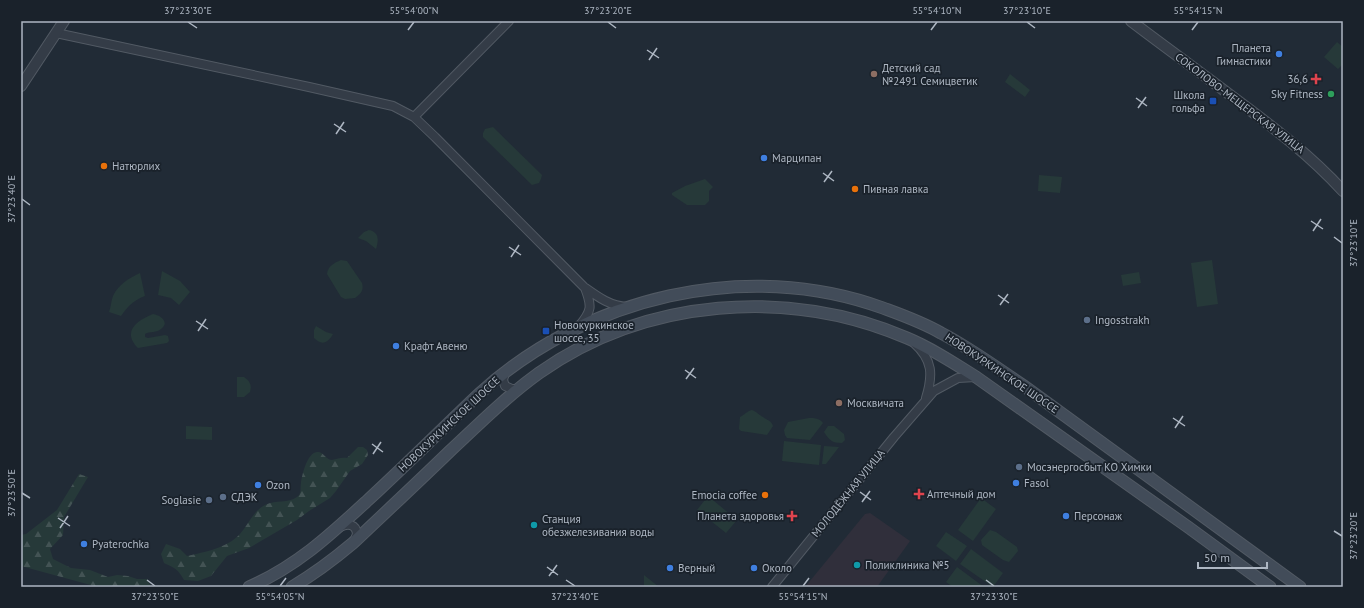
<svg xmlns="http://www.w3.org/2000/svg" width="1364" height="608" viewBox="0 0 1364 608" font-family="'PT Sans',sans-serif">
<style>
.medical{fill:#302f3b}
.forest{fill:url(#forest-firs)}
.park{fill:#263939}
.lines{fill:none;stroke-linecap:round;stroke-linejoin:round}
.minor-casing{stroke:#525a64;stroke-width:10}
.tertiary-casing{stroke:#525a64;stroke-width:12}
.secondary-casing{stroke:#525a64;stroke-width:13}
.minor{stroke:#343c47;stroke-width:8}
.tertiary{stroke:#343c47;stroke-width:10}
.secondary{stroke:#424c59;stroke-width:11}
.ticks{fill:none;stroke:#aeb7c3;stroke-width:1.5}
.shop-dot{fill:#3f7fe0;stroke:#1a222b;stroke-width:1.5}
.education-dot{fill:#8d6e63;stroke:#1a222b;stroke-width:1.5}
.health-dot{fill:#e0444e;stroke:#1a222b;stroke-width:1.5}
.leisure-dot{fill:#2e9e5b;stroke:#1a222b;stroke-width:1.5}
.transit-dot{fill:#1a4fb4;stroke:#1a222b;stroke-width:1.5}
.food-dot{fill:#e8710a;stroke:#1a222b;stroke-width:1.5}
.service-dot{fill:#5c6f8a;stroke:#1a222b;stroke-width:1.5}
.culture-dot{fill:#0f9aa8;stroke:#1a222b;stroke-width:1.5}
.labels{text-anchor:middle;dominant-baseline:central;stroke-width:3.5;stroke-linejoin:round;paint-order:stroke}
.poi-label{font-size:11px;fill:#aeb7c3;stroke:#1a222b;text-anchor:start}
.street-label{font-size:11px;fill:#aeb7c3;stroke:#1a222b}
.neatline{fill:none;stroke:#aeb7c3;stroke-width:1.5}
.ticks-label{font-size:10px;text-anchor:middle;fill:#aeb7c3}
</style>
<defs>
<pattern id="forest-firs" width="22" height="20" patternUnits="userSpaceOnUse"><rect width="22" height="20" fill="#263939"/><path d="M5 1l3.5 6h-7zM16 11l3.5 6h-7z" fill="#435354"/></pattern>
</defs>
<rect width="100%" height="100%" fill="#212b36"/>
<path class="medical" d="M870 513 910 541 877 587H805L865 514Z"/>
<path class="forest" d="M358 447H363L367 450 368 455 362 464 350 471 336 491 330 498 309 511 297 520 249 548 227 556 211 576 198 581 184 580C178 569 175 568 164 563L161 554 166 544 180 549 187 556C205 552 227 548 240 534 249 524 253 511 265 505 277 499 288 504 297 497 302 494 300 488 301 483 302 475 307 453 317 452 323 451 326 460 332 460 338 459 341 457 347 458Z
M79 474 88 477 64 517 63 535 50 549 53 559 71 568 90 570 108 577 117 575 128 576 137 579H147L151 587H98L21 566V535L26 534 57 510Z"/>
<path class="park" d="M1337 42 1343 47V64L1338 69 1324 57Z
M1010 74 1030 90 1025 97 1005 82Z
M493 127 542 175 541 179 539 183 532 185 483 137V133L485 129Z
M1039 175 1062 177 1060 193 1038 191Z
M705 179 713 187 709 191V201L705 205H687L672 195V193L685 186Z
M369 230C379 232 379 240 376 249L366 241 358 238 364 232Z
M341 260 347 261 362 283C364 290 361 294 355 298L345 299 341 297 327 274C328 266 334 263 341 260Z
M1212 260 1218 304 1197 307 1191 263Z
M162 271 180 281 190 292 179 305 171 298 158 295Z
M1139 272 1141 283 1123 286 1121 275Z
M140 273 145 296C134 300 128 306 121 316L109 312C111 307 111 301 113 296 118 285 129 278 140 273Z
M153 314C161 315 170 323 161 329 157 333 150 331 145 334V337L148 338 165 335 168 336 169 341 167 343 138 348C121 331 138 320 153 314Z
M316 326 326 332 333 334C328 343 322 346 314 338V330Z
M237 377H244C250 381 252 385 250 392L244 397H237Z
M752 410C757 412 759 415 763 417 768 421 771 420 773 426L767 435 741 431 739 429 740 417C744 415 747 411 752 410Z
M809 418C814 418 819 418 823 423L810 440 787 438 785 435 784 430 788 422Z
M186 426 212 427V440L186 439Z
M828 426H834L844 434 845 440 842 443C832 443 829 440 824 432Z
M784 441 821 445 819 465 782 461Z
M824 446 839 447 826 464H822Z
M708 496 737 520 726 533 697 510Z
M981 498 996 509 973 541 958 530Z
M990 530 996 532 1017 547 1018 551 1009 562 1003 560 982 545 981 540Z
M946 532 967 546 956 561 936 546Z
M971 549 1003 573 993 587 960 564Z
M957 567 984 587H953L946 582Z
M644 575 659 587H644Z"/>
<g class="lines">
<defs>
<path id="minor" d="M56 33 309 87 393 106 414 117 435 137 584 287C598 297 610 306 627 307
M414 117 509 21
M579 326C592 311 592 306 585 288
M914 343C933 360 933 375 926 398
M505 373 503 380 505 386 512 389H518
M340 527C348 523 356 524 357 534L354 542
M772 587 894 437 934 391 958 378 976 377"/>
<path id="tertiary" d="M1131 21C1165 47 1200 72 1234 98 1273 127 1310 155 1343 191
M21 86 64 21"/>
<path id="secondary" d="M249 587C297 566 330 535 368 500 406 465 442 429 479 394 585 297 746 258 883 308 902 315 922 322 941 333 970 348 997 368 1024 386L1300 587
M292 587C314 574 334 559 353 543 386 512 418 482 450 451 479 424 507 396 539 373 645 298 789 287 907 338 931 348 954 363 976 377L1188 527 1270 587"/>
</defs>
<use href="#minor" class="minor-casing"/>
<use href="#tertiary" class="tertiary-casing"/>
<use href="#secondary" class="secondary-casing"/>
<use href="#minor" class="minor"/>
<use href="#tertiary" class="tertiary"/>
<use href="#secondary" class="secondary"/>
</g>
<path class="ticks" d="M188 22 197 28M608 22 616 28M1027 22 1035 28M408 30 414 22M931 30 937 22M1192 30 1198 22M647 50 659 58M649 60 657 48M1136 98 1147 106M1138 108 1146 97M334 124 346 132M336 134 344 122M823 173 834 181M824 182 832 171M22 199 30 205M1311 221 1323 229M1313 231 1321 219M1334 237 1342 243M509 247 521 255M511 257 519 245M998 295 1009 303M1000 305 1008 294M196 321 208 329M198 331 206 319M685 370 696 378M686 379 694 368M1173 418 1185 426M1175 428 1183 416M372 444 383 452M373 454 381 442M860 492 871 500M22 493 30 498M862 502 870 491M58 518 70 526M60 528 68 516M1334 531 1342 536M547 567 558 575M549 576 557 565M147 580 155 586M566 580 575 586M986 580 994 586M280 586 286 578M803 586 809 578"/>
<g class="shop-dot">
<circle cx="1279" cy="54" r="4"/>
<circle cx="764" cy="158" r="4"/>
<circle cx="396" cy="346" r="4"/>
<circle cx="1016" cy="483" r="4"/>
<circle cx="258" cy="485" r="4"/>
<circle cx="1066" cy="516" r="4"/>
<circle cx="84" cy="544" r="4"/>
<circle cx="670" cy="568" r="4"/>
<circle cx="754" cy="568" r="4"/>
</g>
<g class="education-dot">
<circle cx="874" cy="74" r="4"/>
<circle cx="839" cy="403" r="4"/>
</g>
<g class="health-dot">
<path d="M1314 73h4v4h4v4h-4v4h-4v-4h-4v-4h4z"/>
<path d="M917 488h4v4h4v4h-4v4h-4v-4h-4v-4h4z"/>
<path d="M790 510h4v4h4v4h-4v4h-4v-4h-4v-4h4z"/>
</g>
<circle class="leisure-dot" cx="1331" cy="94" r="4"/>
<g class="transit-dot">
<rect x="1209" y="97" width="8" height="8" rx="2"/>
<rect x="542" y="327" width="8" height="8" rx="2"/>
</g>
<g class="food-dot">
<circle cx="104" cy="166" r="4"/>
<circle cx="855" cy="189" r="4"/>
<circle cx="765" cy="495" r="4"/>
</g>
<g class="service-dot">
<circle cx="1087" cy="320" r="4"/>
<circle cx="1019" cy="467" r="4"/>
<circle cx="223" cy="497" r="4"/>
<circle cx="209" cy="500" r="4"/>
</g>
<g class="culture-dot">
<circle cx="534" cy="525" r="4"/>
<circle cx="857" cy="565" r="4"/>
</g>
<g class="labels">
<g class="poi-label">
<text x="1271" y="48" text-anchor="end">Планета<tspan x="1271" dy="13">Гимнастики</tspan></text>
<text x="882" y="68">Детский сад<tspan x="882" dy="13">№2491 Семицветик</tspan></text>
<text x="1308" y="79" text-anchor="end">36,6</text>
<text x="1323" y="94" text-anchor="end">Sky Fitness</text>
<text x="1205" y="95" text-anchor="end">Школа<tspan x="1205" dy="13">гольфа</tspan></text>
<text x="772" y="158">Марципан</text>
<text x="112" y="166">Натюрлих</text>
<text x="863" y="189">Пивная лавка</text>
<text x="1095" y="320">Ingosstrakh</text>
<text x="554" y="325">Новокуркинское<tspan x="554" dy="13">шоссе, 35</tspan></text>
<text x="404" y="346">Крафт Авеню</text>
<text x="847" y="403">Москвичата</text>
<text x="1027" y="467">Мосэнергосбыт КО Химки</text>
<text x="1024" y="483">Fasol</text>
<text x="266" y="485">Ozon</text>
<text x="927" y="494">Аптечный дом</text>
<text x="757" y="495" text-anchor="end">Emocia coffee</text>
<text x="231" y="497">СДЭК</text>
<text x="201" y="500" text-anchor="end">Soglasie</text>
<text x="784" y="516" text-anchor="end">Планета здоровья</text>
<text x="1074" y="516">Персонаж</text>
<text x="542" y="519">Станция<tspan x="542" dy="13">обезжелезивания воды</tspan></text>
<text x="92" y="544">Pyaterochka</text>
<text x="865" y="565">Поликлиника №5</text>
<text x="678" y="568">Верный</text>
<text x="762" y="568">Около</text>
</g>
<g class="street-label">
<text transform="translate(1240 103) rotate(37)">СОКОЛОВО-МЕЩЕРСКАЯ УЛИЦА</text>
<text transform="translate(1002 373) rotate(34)">НОВОКУРКИНСКОЕ ШОССЕ</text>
<text transform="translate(449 424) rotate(-43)">НОВОКУРКИНСКОЕ ШОССЕ</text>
<text transform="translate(848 493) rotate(-51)">МОЛОДЁЖНАЯ УЛИЦА</text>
</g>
</g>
<rect width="1364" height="608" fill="none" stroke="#1a222b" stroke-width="44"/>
<path d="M1198 562v6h69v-6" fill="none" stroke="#aeb7c3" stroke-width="2"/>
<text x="1204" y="562" font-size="12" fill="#aeb7c3" stroke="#1a222b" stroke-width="3" paint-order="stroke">50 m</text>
<rect x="22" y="22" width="1320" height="564" class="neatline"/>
<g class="ticks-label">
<text x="188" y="14">37°23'30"E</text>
<text x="414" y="14">55°54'00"N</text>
<text x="608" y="14">37°23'20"E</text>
<text x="937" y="14">55°54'10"N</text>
<text x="1027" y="14">37°23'10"E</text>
<text x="1198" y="14">55°54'15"N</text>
<text transform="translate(11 199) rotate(-90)" y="4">37°23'40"E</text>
<text transform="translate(1353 243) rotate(-90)" y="4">37°23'10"E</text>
<text transform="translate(11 493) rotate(-90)" y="4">37°23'50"E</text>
<text transform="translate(1353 536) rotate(-90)" y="4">37°23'20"E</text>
<text x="155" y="600">37°23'50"E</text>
<text x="280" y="600">55°54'05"N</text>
<text x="575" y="600">37°23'40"E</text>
<text x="803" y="600">55°54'15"N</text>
<text x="994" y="600">37°23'30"E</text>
</g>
</svg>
